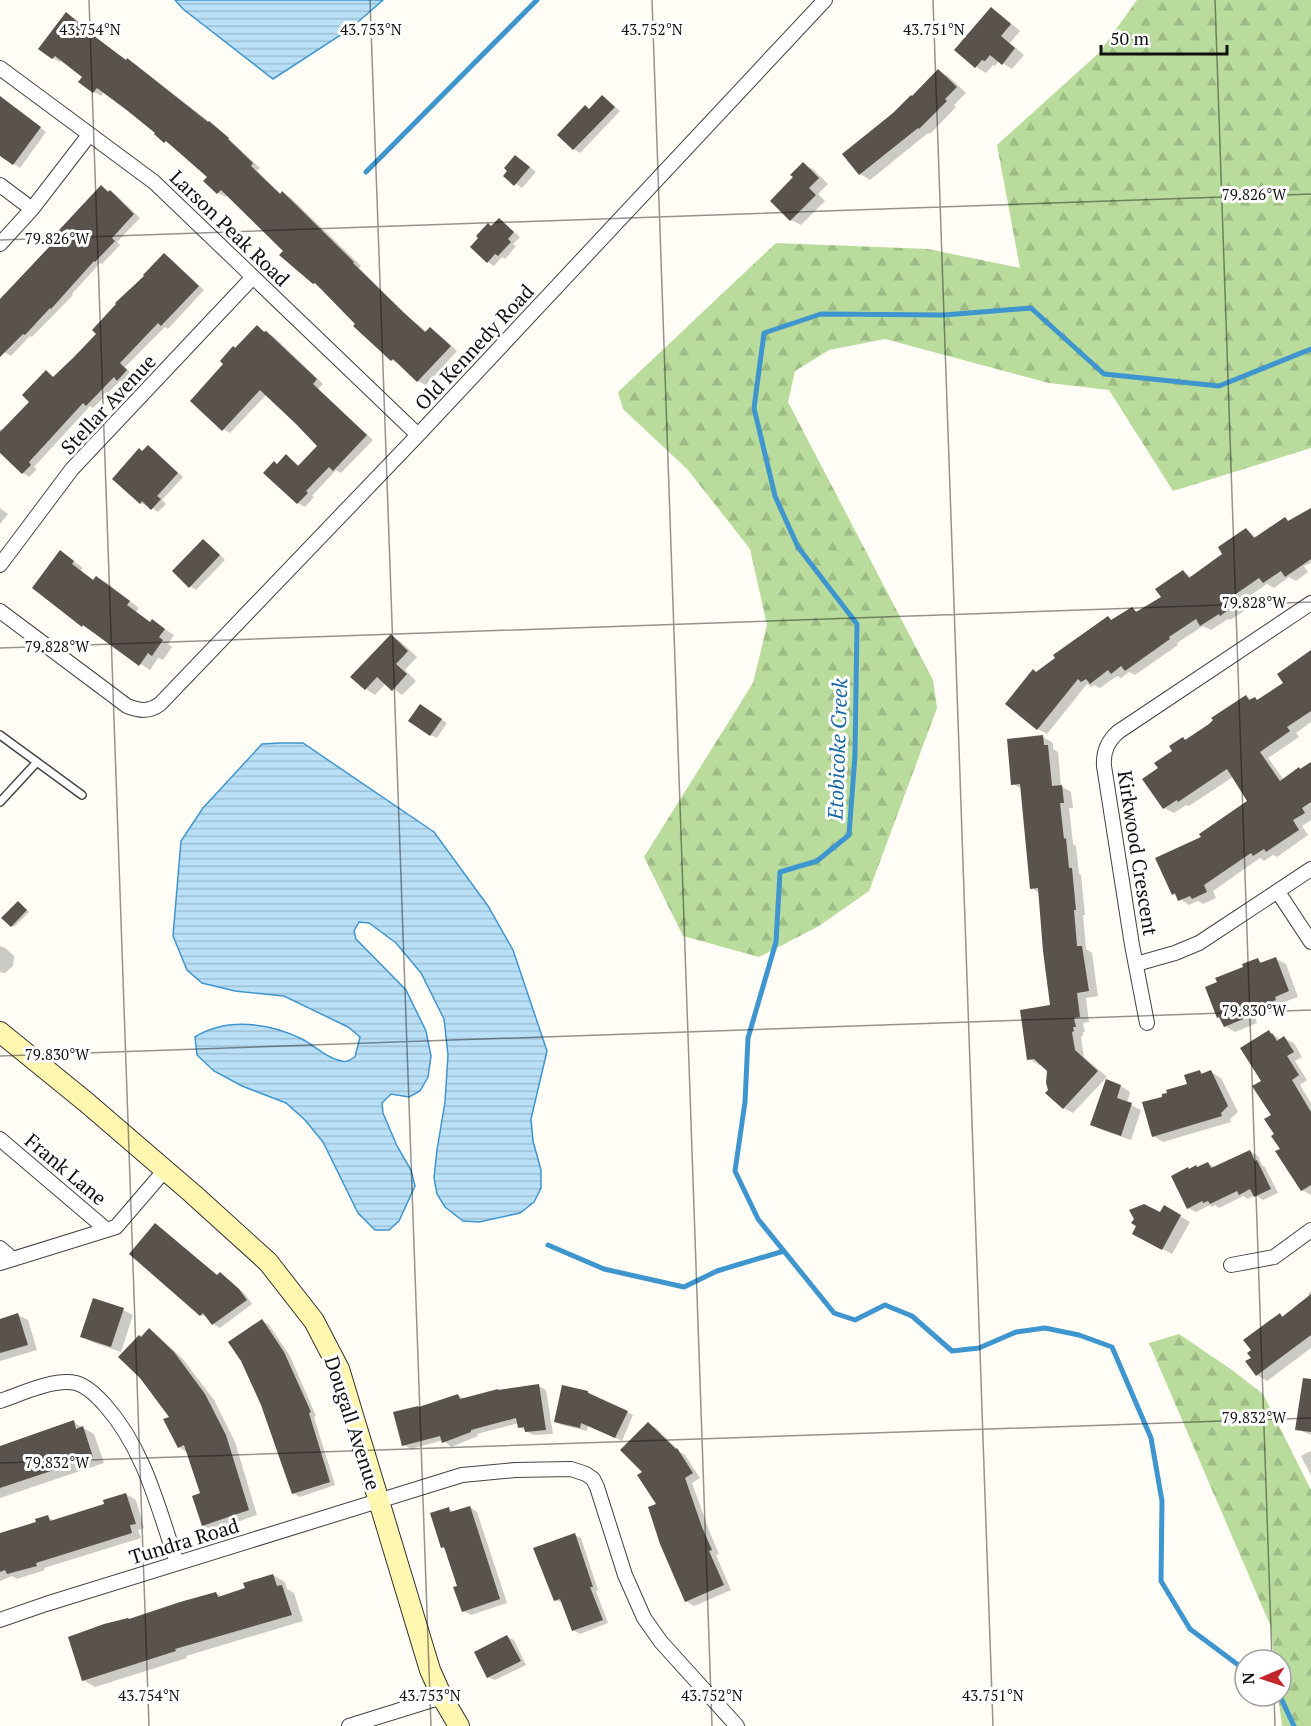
<svg xmlns="http://www.w3.org/2000/svg" width="1311" height="1726" viewBox="0 0 1311 1726" font-family="'PT Serif',serif">
<style>
.forest{fill:url(#forest-firs)}
.water{fill:url(#water-rules);stroke:#3f96cf;stroke-width:1.5}
.shadow{fill:#0003}
.lines{fill:none;stroke-linecap:round;stroke-linejoin:round}
.stream{stroke:#3f96cf;stroke-width:5}
.building{fill:#5a524d}
.lane-casing{stroke:#444;stroke-width:10}
.street-casing{stroke:#444;stroke-width:16}
.secondary-casing{stroke:#333;stroke-width:22}
.lane{stroke:#fff;stroke-width:7}
.street{stroke:#fff;stroke-width:14}
.secondary{stroke:#fff6b0;stroke-width:20}
.ticks{fill:none;stroke:#111;stroke-width:1.5;stroke-opacity:0.45}
.labels{text-anchor:middle;dominant-baseline:central;stroke-width:6;stroke-linejoin:round;paint-order:stroke}
.street-label{font-size:20px;fill:#111;stroke:#fff}
.water-label{font-size:21px;font-style:italic;fill:#1768a6;stroke:#fff}
.ticks-label{font-size:15px;text-anchor:middle;fill:#111;stroke:#fff;stroke-width:6;stroke-linejoin:round;paint-order:stroke}
</style>
<defs>
<pattern id="forest-firs" width="22" height="20" patternUnits="userSpaceOnUse" patternTransform="scale(1.5)"><rect width="22" height="20" fill="#b9dc9c"/><path d="M5 1l3.5 6h-7zM16 11l3.5 6h-7z" fill="#9ebc85"/></pattern>
<pattern id="water-rules" width="6" height="5" patternUnits="userSpaceOnUse" patternTransform="scale(1.5)"><rect width="6" height="5" fill="#b9e0f7"/><path d="M0 2.5h6" fill="none" stroke="#9ebfd3"/></pattern>
</defs>
<rect width="100%" height="100%" fill="#fffdf5"/>
<path class="forest" d="M1137 0H1311V448L1173 491 1109 390 1049 383 885 339 829 350 795 371 788 402 933 680 937 708 869 891 819 926 759 957 683 936 644 857 753 683 767 625 750 549 688 470 623 409 618 392 776 243 928 249 1020 268 997 145 1099 53Z
M1179 1334 1232 1370 1263 1394 1311 1490V1726H1282L1278 1696H1281V1660H1274L1271 1627 1149 1343Z"/>
<path class="water" d="M175 0H383L350 29 273 79 183 9Z
M280 743H303L434 832 488 906 513 950 547 1051 531 1119 533 1141 541 1170V1188L534 1202 520 1213 479 1222 463 1221 445 1207 437 1194 434 1178 437 1150 445 1102 448 1055 444 1019 421 973 396 943 369 923 359 922 354 931 356 939 406 990 426 1031 431 1056 428 1077 420 1091 409 1097 391 1094 382 1103 383 1113 397 1146 411 1170 415 1186 399 1221 389 1230H375L358 1213 323 1142 305 1120 286 1103 242 1086 214 1071 197 1055 195 1037C227 1017 270 1023 302 1039 314 1045 325 1057 338 1060 345 1063 349 1061 355 1057L360 1037 348 1027 284 996 235 991 202 983 187 970 173 936 181 841 203 808 262 744Z"/>
<path class="shadow" d="M991 9 1001 15 1020 31 1010 43 1024 55 1012 69 999 61 995 66 993 65 986 73 976 67 956 50Z
M73 18 97 37 96 38 127 61 128 60 135 64 216 127 260 168 257 171 281 194 283 193 290 197 361 266 359 268 410 318 427 332 430 329 437 333 457 351 426 385 418 381 400 364 392 360 355 326 357 324 321 288 314 283 285 251 228 194 226 197 218 193 205 181 209 176 104 92 101 96 94 92 84 76 62 59 60 62 52 58Z
M938 71 948 76 966 93 954 105 956 107 930 134 928 133 870 180 860 174 913 98Z
M602 96 620 111 580 153 574 149 559 134 590 110Z
M0 97 46 132 20 168 0 154Z
M521 160 536 172 522 188 506 176Z
M803 164 813 169 828 184 818 194 825 201 801 225 791 220 795 177Z
M101 186 116 195 140 218 117 242 120 245 102 264 100 263 72 294 73 295 32 337 30 336 11 356 4 352 0 357V301L29 272Z
M499 220 520 237 513 244 516 246 505 259 502 257 494 266 488 262 472 247Z
M164 255 170 258 204 290 168 329 165 327 125 367 133 375 124 383 120 381 93 408 90 406 34 467 37 469 29 477 23 473 0 451V429L4 430 31 402 46 372 55 378 75 358Z
M257 327 273 336 323 384 318 389 373 440 341 473 336 470 312 496 314 497 305 507 298 503 278 465 286 456 300 466 319 446 267 394 230 433 223 429 236 350Z
M148 447 154 450 183 477 162 500 166 504 158 512 148 505 147 506 140 503 143 452Z
M0 508 8 514 0 524Z
M1311 509V563L1304 566 1308 572 1296 581 1289 577 1274 588 1267 584 1239 603 1244 611 1230 620 1228 619 1211 630 1203 626 1177 643 1178 645 1135 675 1129 672 1121 678 1117 676 1100 688 1094 685 1091 687 1087 684 1047 734 1038 729 1036 673 1108 618 1112 621 1132 609 1139 612 1163 597 1183 572 1192 577 1224 554 1246 529 1257 538 1285 519 1290 522Z
M203 541 209 544 225 560 196 590 190 586Z
M70 558 83 568 81 570 94 581 97 578 107 583 139 608 136 612 151 623 152 621 174 635 168 644 172 647 163 660 158 658 150 670 82 625Z
M391 636 401 642 417 657 405 670 416 681 402 695 386 683 375 695 366 689Z
M1311 655V722L1296 733 1299 737 1268 758 1284 780 1311 762V820L1302 826 1308 835 1277 857 1273 855 1264 861 1260 858 1213 891 1216 898 1203 904 1198 901 1189 905 1173 894 1203 838 1249 802 1233 777 1189 806 1186 805 1174 813 1164 808 1160 768 1183 738 1187 741 1246 696 1252 700 1259 701 1285 683Z
M426 709 447 723 437 738 431 735Z
M1043 737 1053 743V749L1058 752 1061 786 1071 792 1073 808H1069L1073 844 1076 846 1079 874 1081 875 1085 915H1083L1086 949 1092 953 1098 996 1086 998 1089 1022 1083 1023 1085 1032H1083V1036L1081 1037 1084 1057 1107 1077 1073 1113 1064 1108 1050 1091 1048 1071 1042 1065H1039L1029 1059 1052 1006 1039 893 1032 888 1022 789 1013 784Z
M21 904 29 912 14 927 12 926Z
M0 946 5 948 14 956 13 966 5 973 0 972Z
M1276 959 1286 964 1298 997 1284 1002 1285 1005 1255 1016 1257 1023 1235 1032 1225 1026 1222 1019 1218 1017 1219 983 1258 960 1264 963Z
M1269 1032 1281 1040 1284 1038 1294 1043 1302 1057 1295 1061 1307 1080 1300 1085 1311 1103V1195L1302 1190 1276 1135 1273 1116 1263 1082Z
M1199 1071 1204 1074 1211 1072 1221 1078 1238 1112 1230 1119 1231 1122 1163 1142 1153 1136 1164 1098 1189 1085Z
M1121 1086 1130 1092 1127 1103 1141 1110 1131 1140 1102 1130 1092 1125Z
M1250 1151 1258 1156 1262 1165 1265 1167 1278 1193 1263 1200 1255 1195 1248 1199 1243 1196 1219 1208 1215 1205 1212 1207 1210 1205 1196 1212 1188 1208 1198 1168 1208 1163 1216 1168Z
M1165 1207 1190 1222 1172 1254 1134 1233 1138 1226 1161 1214Z
M155 1225 218 1276 226 1278 245 1294 252 1304 220 1328 213 1324 208 1317 201 1315Z
M1311 1291V1348L1267 1381 1257 1375 1248 1362 1253 1358 1280 1315 1284 1317 1309 1296 1308 1294Z
M123 1310 133 1315 121 1352 92 1342 82 1336Z
M18 1315 28 1320 37 1350 0 1361V1320Z
M262 1321 269 1325 290 1356 316 1416 314 1417 335 1485 300 1497 293 1493 262 1405 242 1360Z
M149 1330 158 1336 183 1359 214 1400 235 1442 257 1515 212 1531 203 1525 202 1494 188 1453 179 1447 171 1417 141 1338Z
M539 1386 546 1390 553 1434 533 1435 519 1427V1423L477 1434 478 1436 451 1447 443 1440 411 1449 404 1445 418 1407 457 1395 465 1399Z
M588 1392 633 1415 622 1441 588 1425 587 1431 562 1425 555 1422Z
M1311 1401V1435L1297 1429Z
M73 1422 94 1434 104 1463 0 1498V1447Z
M648 1424 656 1428 680 1452 685 1455 700 1478 692 1483 710 1533 719 1554 716 1555 731 1590 694 1606 686 1601 662 1543 658 1505 644 1472Z
M1311 1451V1475L1301 1456Z
M126 1494 136 1500 144 1528 138 1530 141 1538 44 1568 45 1570 17 1579 12 1576 0 1581V1534L38 1523 47 1517 55 1521 106 1505Z
M470 1507 477 1512 507 1603 471 1615 463 1611 459 1587 447 1550 442 1547 449 1509 454 1512Z
M575 1535 581 1538 598 1590 596 1591 608 1623 580 1634 573 1630 563 1603 555 1600Z
M273 1575 285 1582 287 1589 294 1593 303 1621 186 1656 187 1658 95 1687 83 1680 129 1620 216 1593 222 1597 247 1589Z
M507 1637 514 1640 526 1665 495 1680 488 1677Z"/>
<g class="lines">
<path class="stream" d="M366 172 537 0
M548 1245 604 1269 684 1287 717 1271 784 1251
M1245 1670 1190 1629 1161 1581 1162 1501 1151 1438 1112 1347 1079 1335 1045 1328 1016 1332 979 1348 952 1351 912 1316 885 1305 855 1320 834 1313 758 1219 735 1171 745 1102 748 1038 776 942 780 872 817 861 849 835 855 755 857 624 798 547 775 496 754 408 764 333 821 314 944 315 1031 308 1104 374 1219 386 1311 349
M1280 1696 1294 1726"/>
</g>
<path class="building" d="M991 7 1011 24 1001 36 1015 48 1002 65 990 55 985 61 982 60 975 68 954 50Z
M66 12 90 32V33L126 60 127 58 208 122 209 121 229 138 228 139 253 163 251 166 280 194 282 191 354 262 353 263 403 312 425 332 430 327 451 346 417 382 393 359 391 361 353 326 355 324 315 283 313 284 279 255 283 251 221 190 217 194 203 181 207 177 166 141 164 143 154 134 155 133 128 111 97 88 93 93 78 82 82 77 55 56 52 59 38 49Z
M938 69 957 87 945 99 947 101 919 129 918 128 859 175 842 154 893 113 911 95 912 96Z
M602 95 615 107 573 150 557 135 585 105 589 109Z
M0 96 41 127 13 165 0 156Z
M515 155 530 167 514 186 503 176 507 171 504 168Z
M803 162 819 178 809 188 816 195 790 221 770 201 793 177 790 175Z
M101 185 108 192 110 190 134 214 112 238 115 241 95 262 94 261 51 309 50 308 25 335 23 334 0 357V299L50 246 47 243Z
M499 218 514 232 508 239 511 242 498 256 495 254 487 263 470 247 478 238 476 236 488 223 491 226Z
M164 253 199 286 161 326 158 323 120 363 127 370 117 381 114 377 86 406 83 403 29 462 31 465 22 474 0 453V432L29 402 22 395 46 370 53 377 74 357 96 334 92 330 116 304 115 303 144 276 143 275Z
M257 325 264 332 266 331 317 379 313 384 367 435 333 471 329 467 306 491 308 493 297 504 263 473 274 461 277 464 286 454 298 466 317 446 296 424 260 390 222 431 190 401 223 364 220 361 233 346 235 348Z
M148 445 178 473 157 496 161 499 151 510 142 501 140 504 112 479 139 448 142 451Z
M1311 508V559L1285 577 1281 571 1263 583 1259 578 1230 598 1235 605 1220 616 1219 614 1200 626 1196 619 1169 637 1170 639 1125 671 1121 666 1111 674 1108 670 1090 684 1086 679 1081 682 1078 679 1037 730 1005 704 1033 669 1036 672 1055 658 1053 655 1108 616 1111 620 1132 607 1136 612 1161 597 1155 589 1183 570 1189 578 1222 554 1218 547 1246 528 1254 538 1285 517 1288 521Z
M203 539 220 555 189 588 172 571Z
M60 550 74 561 72 564 93 580 96 576 130 601 127 605 150 622 152 619 165 629 159 637 163 640 152 656 148 653 139 666 83 625 82 627 32 588Z
M391 634 408 651 396 664 407 674 392 691 377 677 365 690 350 677Z
M1311 650V711L1287 727 1290 731 1260 752 1280 781 1299 767 1300 769 1311 762V802L1302 808 1305 813 1293 820 1299 830 1266 852 1264 849 1253 856 1251 853 1204 885 1207 892 1192 899 1190 896 1178 901 1175 893 1172 895 1155 858 1201 837 1199 834 1247 801 1227 769 1178 802 1177 800 1163 809 1142 779 1158 768 1154 763 1172 751 1169 746 1183 737 1185 740 1209 724 1213 720 1211 718 1246 695 1249 700 1255 697 1257 700 1283 683 1277 674Z
M420 704 442 719 430 736 408 721Z
M1043 735 1044 745H1048L1052 786 1062 785 1064 803H1060L1064 839 1066 838 1069 868H1072L1076 910H1074L1077 946H1082L1089 991 1077 993 1080 1017 1074 1018 1076 1027H1073L1074 1031 1072 1032 1075 1050 1098 1071 1063 1109 1045 1093 1048 1090 1046 1083 1047 1071 1034 1059 1027 1060 1020 1010 1050 1005 1043 951 1038 888 1030 889 1020 784 1011 785 1007 739Z
M18 901 27 910 11 927 1 918Z
M1276 957 1289 991 1275 997 1276 1000 1246 1011 1248 1017 1224 1027 1219 1017 1217 1018 1205 987 1217 982 1215 978 1243 967 1242 964 1258 958 1260 963Z
M1269 1030 1271 1034 1272 1033 1277 1041 1284 1036 1294 1052 1287 1056 1299 1075 1292 1080 1311 1112V1185L1301 1191 1275 1151 1280 1149 1271 1136 1274 1134 1264 1119 1271 1115 1252 1086 1261 1081 1240 1048Z
M1200 1070 1201 1074 1211 1070 1228 1106 1221 1113 1222 1116 1152 1137 1142 1102 1162 1097V1094L1167 1093 1166 1090 1187 1084 1184 1075Z
M1106 1079 1121 1085 1117 1098 1132 1103 1121 1136 1090 1125Z
M1250 1150 1255 1161 1257 1160 1271 1189 1254 1197 1250 1189 1239 1195 1237 1191 1210 1204 1208 1201 1203 1203 1202 1201 1187 1209 1171 1176 1188 1167 1189 1169 1196 1165 1197 1167 1208 1162 1211 1168Z
M1144 1204 1160 1212 1164 1205 1181 1215 1162 1250 1132 1234 1136 1226 1131 1223 1134 1219 1129 1210Z
M155 1223 217 1275 220 1272 239 1289 247 1300 212 1325 203 1313 200 1316 129 1254Z
M1311 1294V1335L1256 1376 1245 1361 1251 1358 1247 1353 1251 1350 1243 1340 1280 1313 1282 1317Z
M93 1298 124 1308 111 1347 80 1337Z
M18 1313 28 1345 0 1353V1319Z
M262 1319 284 1352 311 1412 309 1413 330 1482 292 1494 261 1405 241 1361 228 1342Z
M149 1328 174 1352 205 1394 226 1435 249 1510 202 1526 192 1496 200 1493 184 1445 178 1448 163 1419 169 1417 140 1378 118 1357 139 1335 141 1337Z
M1303 1378 1311 1379V1432L1295 1430Z
M539 1384 546 1430 525 1432 524 1427 518 1428 516 1418 471 1430V1432L442 1443 440 1436 402 1446 393 1412 418 1406 419 1407 458 1394 460 1399 498 1389V1390Z
M562 1385 588 1391V1393L628 1411 615 1438 581 1423 580 1428 554 1422Z
M74 1420 76 1429 83 1426 93 1457 0 1488V1446Z
M648 1422 676 1449 677 1448 693 1473 685 1478 702 1527 712 1550 709 1551 724 1585 685 1602 660 1544 648 1507 656 1504 637 1475 642 1472 620 1450Z
M126 1493 136 1524 130 1525 132 1533 36 1563 37 1566 7 1574 5 1570 0 1572V1533L36 1522 35 1519 48 1515 50 1521 104 1504 103 1500Z
M470 1506 500 1599 462 1612 453 1587 457 1586 444 1547 441 1548 430 1513 449 1507 450 1512Z
M575 1533 593 1587H590L603 1620 572 1631 560 1599 554 1601 533 1548Z
M273 1574 277 1586 282 1585 292 1615 175 1649 176 1651 82 1681 68 1637 104 1624 128 1618 129 1619 180 1602 216 1592 218 1597 245 1588 243 1583Z
M507 1635 521 1661 487 1678 474 1652Z"/>
<g class="lines">
<defs>
<path id="lane" d="M0 735 82 795
M0 802 37 762"/>
<path id="street" d="M0 68 154 182 418 435
M0 185 32 209
M0 244 32 209 89 135
M0 565 72 469 253 277
M0 611 127 706C140 711 149 712 160 704L418 435 825 0
M1278 892 1311 942
M1136 964 1175 953 1199 943 1311 869
M1147 1023 1132 945 1104 766C1103 752 1107 742 1118 732L1311 603
M0 1139 107 1230
M0 1248 13 1259
M0 1263 116 1227 165 1170
M1231 1265 1274 1257 1311 1230
M0 1401C21 1394 54 1378 76 1383 87 1386 97 1396 105 1405 145 1450 158 1508 177 1563
M0 1620 46 1604 462 1475 515 1470 571 1469 586 1474 593 1479 597 1487 625 1575 644 1618 661 1642 737 1726
M349 1726 442 1697"/>
<path id="secondary" d="M0 1032 86 1102 193 1194 268 1262 314 1321 339 1369 430 1670 442 1697 459 1726"/>
</defs>
<use href="#lane" class="lane-casing"/>
<use href="#street" class="street-casing"/>
<use href="#secondary" class="secondary-casing"/>
<use href="#lane" class="lane"/>
<use href="#street" class="street"/>
<use href="#secondary" class="secondary"/>
</g>
<path class="ticks" d="M89 0 149 1726M370 0 431 1726M652 0 712 1726M933 0 993 1726M1215 0 1272 1660M0 240 1311 194M0 648 1311 602M0 1056 1311 1010M0 1463 1311 1418M1274 1696 1275 1726"/>
<g class="labels">
<g class="street-label">
<text transform="translate(230 228) rotate(44)">Larson Peak Road</text>
<text transform="translate(474 347) rotate(-47)">Old Kennedy Road</text>
<text transform="translate(108 404) rotate(-47)">Stellar Avenue</text>
<text transform="translate(1138 853) rotate(81)">Kirkwood Crescent</text>
<text transform="translate(66 1169) rotate(40)">Frank Lane</text>
<text transform="translate(353 1423) rotate(72)">Dougall Avenue</text>
<text transform="translate(184 1541) rotate(-17)">Tundra Road</text>
</g>
<g class="water-label">
<text transform="translate(837 749) rotate(-88)">Etobicoke Creek</text>
</g>
</g>
<g class="ticks-label">
<text x="90" y="35">43.754°N</text>
<text x="371" y="35">43.753°N</text>
<text x="652" y="35">43.752°N</text>
<text x="934" y="35">43.751°N</text>
<text x="1254" y="200">79.826°W</text>
<text x="57" y="244">79.826°W</text>
<text x="1254" y="608">79.828°W</text>
<text x="57" y="652">79.828°W</text>
<text x="1254" y="1016">79.830°W</text>
<text x="57" y="1060">79.830°W</text>
<text x="1254" y="1423">79.832°W</text>
<text x="57" y="1468">79.832°W</text>
<text x="149" y="1701">43.754°N</text>
<text x="430" y="1701">43.753°N</text>
<text x="712" y="1701">43.752°N</text>
<text x="993" y="1701">43.751°N</text>
</g>
<g transform="translate(1263 1678) rotate(268)"><circle r="28" fill="#ffffff" stroke="#a0a0a0" stroke-width="1.5"/>
<path d="M0-4.5L10 22L0 15L-10 22Z" fill="#c4262e"/>
<text y="-9" font-size="16" font-weight="bold" text-anchor="middle" fill="#111111">N</text>
</g>
<path d="M1101 45v9h126v-9" fill="none" stroke="#111111" stroke-width="3"/>
<text x="1110" y="45" font-size="18" fill="#111111" stroke="#ffffff" stroke-width="4.5" paint-order="stroke">50 m</text>
</svg>
